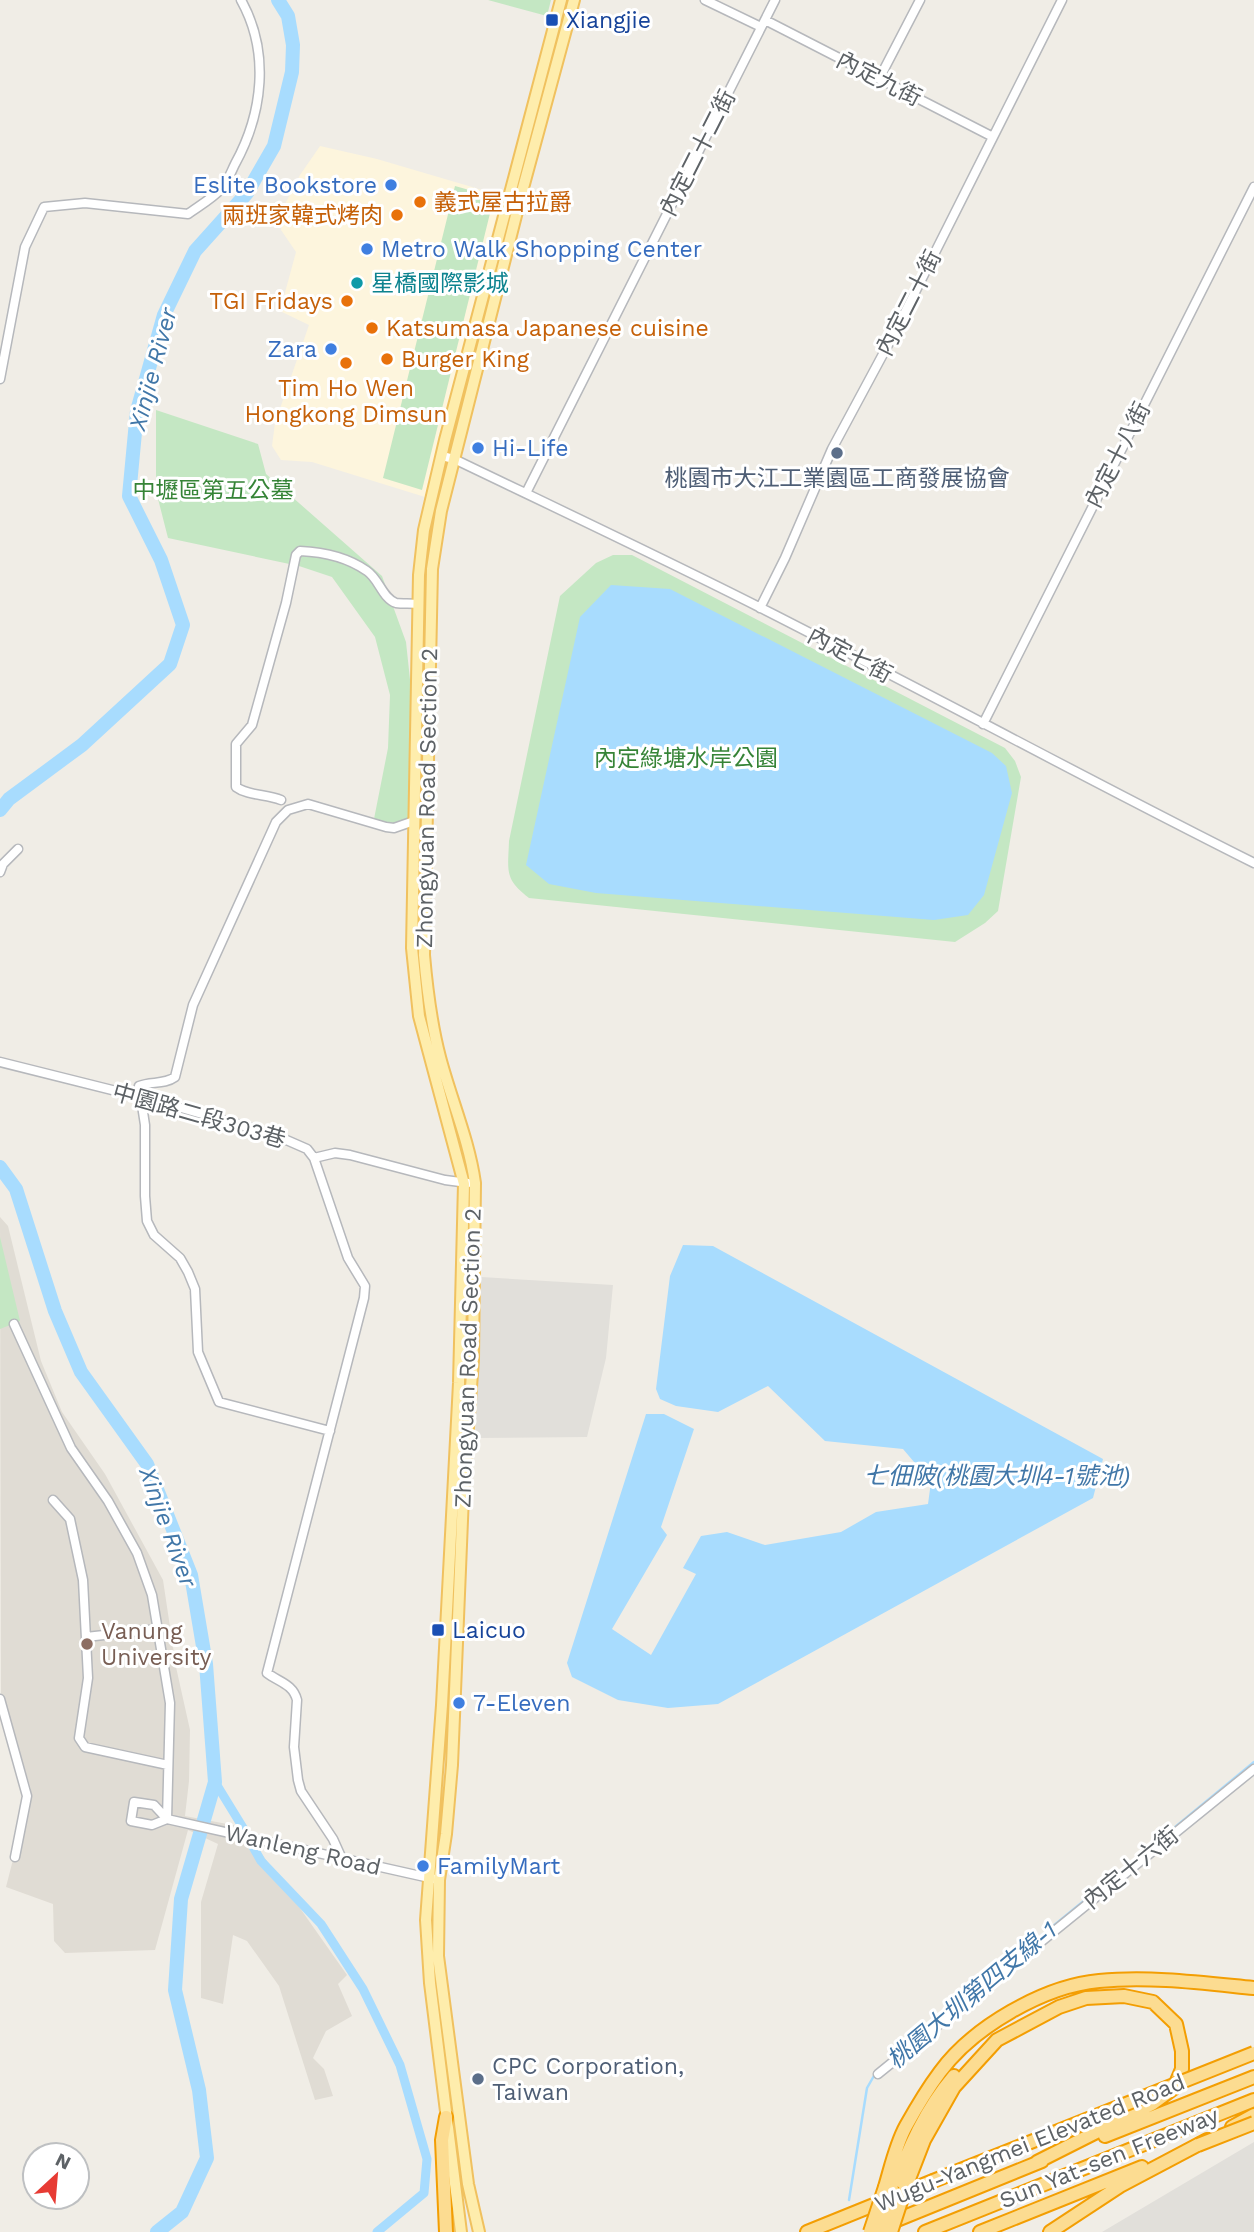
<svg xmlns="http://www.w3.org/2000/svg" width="1254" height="2232" viewBox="0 0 1254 2232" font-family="'Work Sans','Noto Sans TC',sans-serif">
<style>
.commercial{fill:#fdf5dd}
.industrial{fill:#e1dfda}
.education{fill:#e0dcd4}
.green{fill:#c4e7c3}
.water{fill:#a8dcfe}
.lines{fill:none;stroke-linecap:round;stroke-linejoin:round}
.stream{stroke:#a8dcfe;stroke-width:2.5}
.canal{stroke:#a8dcfe;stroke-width:9}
.river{stroke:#a8dcfe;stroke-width:14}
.minor-casing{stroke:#b6b8bc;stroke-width:11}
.major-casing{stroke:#f0c15f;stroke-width:14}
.highway-casing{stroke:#f39e03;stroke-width:16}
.minor{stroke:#fff;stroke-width:8}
.major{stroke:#feedac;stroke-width:10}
.highway{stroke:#fcdc91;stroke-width:12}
.highway-bridge-casing{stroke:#f39e03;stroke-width:16;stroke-linecap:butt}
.highway-bridge{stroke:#fcdc91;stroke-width:12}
.transit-dot{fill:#1a4fb4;stroke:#fff;stroke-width:2.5}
.shop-dot{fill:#3f7fe0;stroke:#fff;stroke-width:2.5}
.food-dot{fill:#e8710a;stroke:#fff;stroke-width:2.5}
.culture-dot{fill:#0f9aa8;stroke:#fff;stroke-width:2.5}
.service-dot{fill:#5c6f8a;stroke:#fff;stroke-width:2.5}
.education-dot{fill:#8d6e63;stroke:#fff;stroke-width:2.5}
.labels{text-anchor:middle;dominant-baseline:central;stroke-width:6;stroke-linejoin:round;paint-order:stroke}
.transit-label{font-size:23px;fill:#164399;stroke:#fff;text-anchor:start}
.street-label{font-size:23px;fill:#5d6266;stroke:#fff}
.shop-label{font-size:23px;fill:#366cbe;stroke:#fff;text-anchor:start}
.food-label{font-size:23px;fill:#c56008;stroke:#fff;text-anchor:start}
.culture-label{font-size:23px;fill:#0d838f;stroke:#fff;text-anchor:start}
.service-label{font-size:23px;fill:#4e5e75;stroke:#fff}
.park-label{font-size:23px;fill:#368437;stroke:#fff}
.education-label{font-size:23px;fill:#785e54;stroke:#fff;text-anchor:start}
.water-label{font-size:24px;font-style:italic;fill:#4177a8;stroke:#fff}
</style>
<rect width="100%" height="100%" fill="#f0ede6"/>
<path class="commercial" d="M320 146 377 159 489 192 500 202 425 497 312 462 281 460 272 446 275 423 309 325 280 311 296 252 281 230 285 204 300 175Z"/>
<path class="industrial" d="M481 1277 613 1285 606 1358 587 1437 475 1438Z
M1254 2142V2232H1102Z"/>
<path class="education" d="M0 1217 8 1226 41 1361 62 1412 105 1474 163 1580 176 1667 190 1730 189 1781 185 1816 243 1827 347 1975 338 1984 352 2016 326 2031 313 2058 324 2069 333 2096 315 2100 279 1986 247 1941 233 1935 223 2004 201 1998V1902L218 1844 188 1830 155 1950 65 1953 54 1941 53 1904 6 1887 31 1789 1 1695Z"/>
<path class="green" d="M488 0H551L547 16Z
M455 186 494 197 422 490 383 478Z
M156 410 258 444 266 474 382 576 406 642 411 689 409 818 393 824 374 819 388 748 390 695 375 637 332 577 299 566 168 538 156 491Z
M613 555H632L1005 748 1015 761 1021 777 998 911 985 923 955 942 529 898C504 879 508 871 509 841L560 596 596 563Z
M0 1237 20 1321 0 1329Z"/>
<path class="water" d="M611 585 670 589 992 753 1006 766 1012 793 984 895 968 915 934 920 596 893 549 884 526 865 580 617Z
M683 1245 713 1246 1103 1459 1093 1498 718 1704 668 1708 618 1700 572 1677 567 1663 646 1414H664L694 1429 661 1527 667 1535 612 1629 651 1655 696 1574 683 1568 701 1536 727 1532 765 1545 841 1532 876 1512 928 1504 931 1482 903 1449 825 1441 768 1386 718 1412 676 1406 660 1399 656 1389 670 1276Z"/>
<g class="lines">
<path class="stream" d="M1146 1851 1254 1762
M882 2066 1135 1859
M849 2200 867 2088 875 2074"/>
<path class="canal" d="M215 1782 245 1831
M252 1845 261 1861 321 1924 363 1989 400 2065 427 2159 424 2193 377 2232"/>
<path class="river" d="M0 810 9 799 82 745 170 664 183 625 161 560 129 496 137 411 164 315 195 251 247 193 274 146 292 72 293 45 288 16 278 0
M0 1167 16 1189 55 1311 81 1372 147 1464 191 1575 206 1664 215 1782 181 1899 175 1990 199 2090 207 2158 182 2212 157 2232"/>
<defs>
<path id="minor" d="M705 0 761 27
M765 20 993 137
M879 79 920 0
M0 379 25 247 44 207 85 203 188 214C199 206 213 198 222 188 228 181 231 172 235 164 263 113 270 52 241 0
M442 456 454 459C556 508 658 556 759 607 925 691 1088 780 1254 863
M526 493 775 0
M760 608 785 558 832 449 896 330 1062 0
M983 724 1254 187
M281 800C267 794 248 796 236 787V744L252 725 286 603 296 555 300 551C324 552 347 557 367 571 379 579 383 599 396 603 403 604 411 603 418 604
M0 872 3 864 18 849
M0 1062 164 1103 275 1135 307 1149 314 1158 348 1258 365 1286 364 1298 267 1673C279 1682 293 1684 297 1700L294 1747 298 1780 301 1791 333 1839 342 1859
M314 1158 335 1153 350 1155 445 1180 468 1183
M14 1324 71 1448 108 1501 137 1553 152 1595 170 1703 167 1819
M330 1431 219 1402 198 1352 195 1289 188 1272 180 1258 154 1235 147 1221 145 1196V1125L139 1086C151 1081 164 1085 175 1077L193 1005 276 822 288 810 308 804 386 827 394 828 414 821
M53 1500 70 1519 83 1580 88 1678 79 1738 85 1747 168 1765
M86 1637 158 1629
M0 1699 27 1796 15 1857
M134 1802 154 1805 167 1819 152 1825 131 1821Z
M167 1819 434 1879
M878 2074 1254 1769"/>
<path id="major" d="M461 2232 430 1983 426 1920 442 1705 459 1383 464 1184 419 1016 412 948 419 575 424 530 445 440 561 0
M479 2232 468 2184 438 1956 439 1880 446 1834 452 1765 463 1496 473 1360 475 1183C469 1140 451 1099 440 1057 431 1023 427 989 424 955L432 569 441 511 523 188 574 0"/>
<path id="highway" d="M446 2117 442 2140 446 2232
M1232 2127 1254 2115
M1105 2136 1254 2077
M885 2187C891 2167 896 2144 906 2126 916 2108 928 2088 940 2072 973 2027 1044 1986 1099 1981 1150 1976 1203 1983 1254 1988
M905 2189 924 2140 954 2087 997 2040 1059 2007 1086 1998 1124 1996 1153 2002 1176 2024 1182 2051V2069L1174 2088 1152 2104 1037 2162
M893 2191C908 2149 925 2110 954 2076
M887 2224 1042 2161
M807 2232 933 2181
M925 2232 1254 2100
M980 2232 1142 2167
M1050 2232 1120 2186 1207 2140"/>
</defs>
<use href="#minor" class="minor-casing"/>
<use href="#major" class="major-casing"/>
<use href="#highway" class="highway-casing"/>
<use href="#minor" class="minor"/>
<use href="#major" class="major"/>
<use href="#highway" class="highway"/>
<defs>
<path id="highway-bridge" d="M1198 2145 1254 2123
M933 2181 1254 2053
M870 2232 885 2187
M879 2232 893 2191
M891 2232 905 2189"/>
</defs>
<use href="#highway-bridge" class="highway-bridge-casing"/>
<use href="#highway-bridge" class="highway-bridge"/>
</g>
<g class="transit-dot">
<rect x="545" y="13" width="14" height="14" rx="3.5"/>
<rect x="431" y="1623" width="14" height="14" rx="3.5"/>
</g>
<g class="shop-dot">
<circle cx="391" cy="185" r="7"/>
<circle cx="367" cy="249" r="7"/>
<circle cx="331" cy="349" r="7"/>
<circle cx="478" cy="448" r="7"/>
<circle cx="459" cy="1703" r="7"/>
<circle cx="423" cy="1866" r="7"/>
</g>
<g class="food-dot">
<circle cx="420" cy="202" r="7"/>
<circle cx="397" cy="215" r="7"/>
<circle cx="347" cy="301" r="7"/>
<circle cx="372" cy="328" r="7"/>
<circle cx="387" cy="359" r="7"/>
<circle cx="346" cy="363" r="7"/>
</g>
<circle class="culture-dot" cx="357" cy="283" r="7"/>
<g class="service-dot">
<circle cx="837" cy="453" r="7"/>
<circle cx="478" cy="2079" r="7"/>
</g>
<circle class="education-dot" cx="87" cy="1644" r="7"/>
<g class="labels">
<g class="transit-label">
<text x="566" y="20">Xiangjie</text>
<text x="452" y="1630">Laicuo</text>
</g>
<g class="street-label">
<text transform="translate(879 79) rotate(27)">內定九街</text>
<text transform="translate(698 153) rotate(-63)">內定二十二街</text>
<text transform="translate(909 303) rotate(-63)">內定二十街</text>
<text transform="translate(1118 455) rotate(-63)">內定十八街</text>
<text transform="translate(850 655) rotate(28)">內定七街</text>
<text transform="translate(427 798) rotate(-89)">Zhongyuan Road Section 2</text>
<text transform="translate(199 1116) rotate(16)">中園路二段303巷</text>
<text transform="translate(468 1358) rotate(-88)">Zhongyuan Road Section 2</text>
<text transform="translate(303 1850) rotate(13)">Wanleng Road</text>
<text transform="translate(1131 1868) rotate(-39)">內定十六街</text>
<text transform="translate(1030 2143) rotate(-22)">Wugu-Yangmei Elevated Road</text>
<text transform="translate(1109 2158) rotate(-22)">Sun Yat-sen Freeway</text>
</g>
<g class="shop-label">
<text x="377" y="185" text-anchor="end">Eslite Bookstore</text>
<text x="381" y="249">Metro Walk Shopping Center</text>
<text x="317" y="349" text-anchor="end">Zara</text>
<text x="492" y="448">Hi-Life</text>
<text x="473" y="1703">7-Eleven</text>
<text x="437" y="1866">FamilyMart</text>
</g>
<g class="food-label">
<text x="434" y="202">義式屋古拉爵</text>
<text x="383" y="215" text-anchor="end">兩班家韓式烤肉</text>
<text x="333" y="301" text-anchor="end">TGI Fridays</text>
<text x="386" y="328">Katsumasa Japanese cuisine</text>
<text x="401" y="359">Burger King</text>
<text x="346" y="388" text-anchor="middle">Tim Ho Wen<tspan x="346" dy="26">Hongkong Dimsun</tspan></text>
</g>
<g class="culture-label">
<text x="371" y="283">星橋國際影城</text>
</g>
<g class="service-label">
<text x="837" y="478">桃園市大江工業園區工商發展協會</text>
<text x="492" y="2066" text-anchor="start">CPC Corporation,<tspan x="492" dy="26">Taiwan</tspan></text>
</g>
<g class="park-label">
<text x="213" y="490">中壢區第五公墓</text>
<text x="686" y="758">內定綠塘水岸公園</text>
</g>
<g class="education-label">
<text x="101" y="1631">Vanung<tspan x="101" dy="26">University</tspan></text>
</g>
<g class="water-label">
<text transform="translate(153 369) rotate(-75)">Xinjie River</text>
<text x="997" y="1476">七佃陂(桃園大圳4-1號池)</text>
<text transform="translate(168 1527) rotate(70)">Xinjie River</text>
<text transform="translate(972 1995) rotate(-40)">桃園大圳第四支線-1</text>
</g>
</g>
<g transform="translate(56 2176) rotate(26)"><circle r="33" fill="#ffffff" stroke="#bec0c2" stroke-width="2"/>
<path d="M0-5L12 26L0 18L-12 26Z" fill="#e73b34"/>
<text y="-10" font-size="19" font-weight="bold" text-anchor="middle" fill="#5d6266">N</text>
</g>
</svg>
